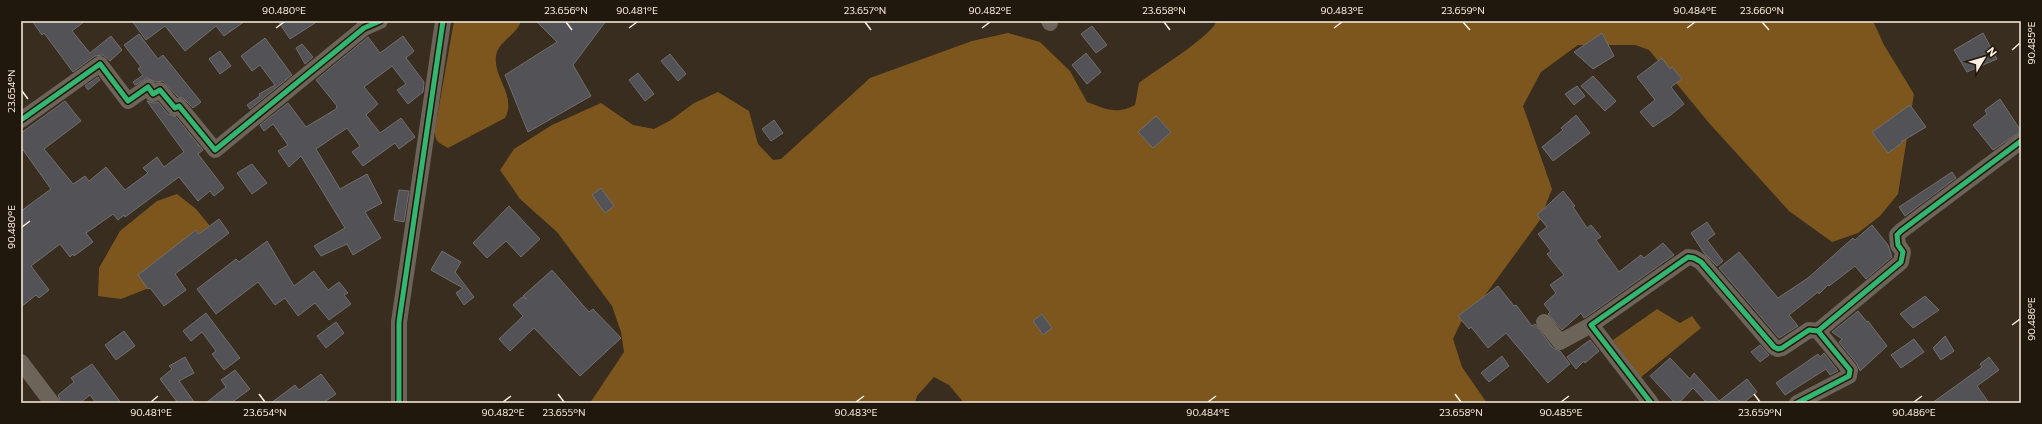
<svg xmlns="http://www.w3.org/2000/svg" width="2042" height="424" viewBox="0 0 2042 424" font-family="Commissioner,sans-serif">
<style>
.water{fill:#7c561c}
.building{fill:#535256;stroke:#716e6e}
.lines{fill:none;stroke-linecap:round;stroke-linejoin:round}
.minor{stroke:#6c6359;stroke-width:16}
.cycleway-casing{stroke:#21180d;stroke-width:8}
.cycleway{stroke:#33b770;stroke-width:5}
.ticks{fill:none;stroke:#fcefdf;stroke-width:1.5}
.neatline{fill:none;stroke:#fcefdf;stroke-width:1.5}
.ticks-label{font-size:10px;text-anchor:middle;fill:#fcefdf}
</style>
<rect width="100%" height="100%" fill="#382d1e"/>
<path class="water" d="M454 21H521C517 35 498 41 496 56 493 78 517 95 505 118L448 148C438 143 434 140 435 129Z
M1217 21H1873L1884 45 1914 94 1898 194 1880 216 1858 233 1832 242 1789 211 1709 123 1649 50 1635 45H1578L1541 72 1523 106 1552 189 1540 220 1483 298 1461 322 1453 339 1462 367 1487 403H964L949 385 934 377 917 396 915 403H590L624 352 621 332 612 306 557 232 520 199 500 170 514 149 552 125 601 103 633 125 654 129 671 120 694 103 718 92 749 111 758 144 773 160 781 159 870 78 972 41 1008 33 1040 42 1070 71 1087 102C1106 109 1116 115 1135 105L1139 83C1157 69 1208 39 1217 21Z
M177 194 196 209 214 231 149 288 121 299 98 296 99 268 120 231 157 201Z
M1657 309 1680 323 1692 316 1701 328 1640 378 1613 340Z"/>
<path class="building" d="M32 21H85L72 31 90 53 111 36 122 50 110 61 103 55 95 56 73 72 44 33 42 35Z
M132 21H245L224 36 216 26 185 51 165 26 146 40Z
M278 21H318L290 39Z
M536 21H606L573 65 591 96 528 132 505 75 557 42Z
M1092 26 1107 45 1096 53 1081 34Z
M1602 33 1614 56 1593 69 1574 52Z
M1983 33 1997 59 1967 72 1954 50Z
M139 34 158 59 163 55 201 102 193 108 183 98 178 97 163 81 156 82 147 78 135 85 133 82 143 75 138 69 141 67 124 45Z
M403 36 414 51 406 58 424 82 423 92 408 104 397 90 406 84 392 66 364 87 378 104 366 115 380 133 401 118 415 137 399 149 395 143 363 166 352 152 360 146 347 128 316 149 340 189 367 174 382 203 365 212 381 238 353 255 347 244 321 256 314 246 345 228 301 156 289 167 278 151 288 145 273 124 264 131 260 125 288 103 306 127 336 109 337 106 316 80 368 37 380 53Z
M265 38 292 75 250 109 247 105 260 96 259 94 275 85 260 65 252 71 241 56Z
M302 44 313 57 305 64 296 48Z
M220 51 231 66 220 74 209 59Z
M1086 53 1101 72 1087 84 1072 65Z
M670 54 686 74 678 81 661 61Z
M1662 58 1670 69 1672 67 1682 79 1671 87 1684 104 1672 114 1653 127 1640 112 1655 100 1637 77Z
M638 73 654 94 645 101 629 80Z
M1593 76 1616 101 1605 111 1581 86Z
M98 77 100 80 88 90 85 86Z
M1577 86 1585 96 1574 105 1565 94Z
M2000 99 2021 131 1993 150 1973 125 1987 114 1985 110Z
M65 101 81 121 44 149 73 184 85 176 89 181 106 167 125 190 148 173 143 168 157 157 164 167 184 152 147 101 153 103 158 102 168 114 176 117 203 150 198 154 224 188 214 196 210 191 198 201 179 177 125 217 124 215 118 220 113 214 86 233 93 242 74 256 73 254 70 257 60 244 31 266 49 290 39 298 36 295 21 307V211L51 189 21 147V133Z
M1910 105 1926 127 1901 142 1902 143 1888 153 1872 132Z
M1576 115 1590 133 1553 161 1542 147 1563 130 1561 128Z
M1156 116 1171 132 1153 148 1138 132Z
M774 120 783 133 771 141 762 129Z
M252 164 267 183 252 194 237 173Z
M1952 172 1956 178 1905 216 1899 207Z
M601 188 614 206 605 213 592 195Z
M399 190 409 191 404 222 394 220Z
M1563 191 1575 206 1573 207 1587 228 1591 225 1601 237 1596 240 1619 272 1641 255 1644 258 1663 243 1674 255 1586 317 1584 318 1581 313 1562 330 1548 314 1550 312 1544 304 1556 293 1550 285 1564 275 1547 254 1551 251 1538 234 1547 227 1537 215Z
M509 206 540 239 521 257 506 241 487 258 473 243Z
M219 219 229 233 175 274 186 290 164 306 150 288 148 289 138 275 196 230 199 234Z
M1707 222 1715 234 1707 240 1723 261 1717 266 1704 253 1691 233Z
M1872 225 1888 245 1892 257 1866 279 1855 266 1829 286 1828 285 1819 294 1818 292 1789 315 1798 326 1779 338 1719 268 1739 252 1778 298 1808 278 1853 238 1855 240Z
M267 241 294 286 314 271 328 290 339 282 348 293 344 295 351 304 329 320 315 303 298 316 285 298 275 305 258 282 216 314 197 289 236 259 239 262Z
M442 251 461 262 455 272 474 297 464 305 456 293 463 288 431 270Z
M552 270 589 312 593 309 621 338 580 376 534 328 510 351 499 339 523 316 513 305 522 297 527 299 523 296Z
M1498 286 1514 306 1516 305 1532 326 1535 324 1553 348 1560 351 1570 364 1548 383 1506 333 1488 348 1471 327 1469 329 1458 316Z
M1925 296 1939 310 1913 328 1900 314Z
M1858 311 1867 322 1868 321 1887 346 1860 371 1857 364 1839 342 1842 339 1832 332Z
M206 313 240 358 224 370 212 354 216 351 202 332 191 341 183 331Z
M1042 314 1052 328 1043 335 1033 321Z
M336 322 344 333 326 348 317 336Z
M124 331 135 346 116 360 105 345Z
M1945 336 1954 351 1941 360 1933 348Z
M1914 339 1924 352 1901 368 1891 355Z
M1590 340 1599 351 1585 363 1584 361 1576 369 1567 357Z
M1760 345 1769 355 1760 362 1751 352Z
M1824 353 1838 371 1830 375 1826 369 1785 395 1776 383 1818 354 1820 357Z
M1502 356 1509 366 1489 382 1481 373Z
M185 357 194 373 179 381 195 403H178L160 379 172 369 169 366Z
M1989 357 1999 370 1977 386 1989 403H1932L1982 367 1980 364Z
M1670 358 1690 379 1694 373 1719 401 1747 379 1757 392 1743 403H1707L1693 388 1679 403H1675L1650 376Z
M92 364 121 403H96L90 395 80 403H61L58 395 74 382 71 378Z
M235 370 250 389 231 403H206L226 387 221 380Z
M321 374 336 394 323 403H271L295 385 299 390Z"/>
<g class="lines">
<path class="minor" d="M1049 21 1050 23
M21 120 100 64 128 101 148 87 153 94 160 90 175 108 179 106 215 150 364 28 380 21
M1544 322 1560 342 1591 325
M1818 331 1901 262 1903 252 1898 245 1897 235 1901 231 2021 141
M21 362 52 403
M399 403V322L443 21
M1651 403 1591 325 1688 257 1694 258 1701 262 1774 347 1778 349 1782 348 1809 330 1818 331 1850 370 1849 376 1797 403"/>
<defs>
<path id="cycleway" d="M21 120 100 64 128 101 148 87 153 94 160 90 175 108 179 106 215 150 364 28 380 21
M1818 331 1901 262 1903 252 1898 245 1897 235 1901 231 2021 141
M399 403V322L443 21
M1651 403 1591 325 1688 257 1694 258 1701 262 1774 347 1778 349 1782 348 1809 330 1818 331 1850 370 1849 376 1797 403"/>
</defs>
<use href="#cycleway" class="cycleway-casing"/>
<use href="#cycleway" class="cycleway"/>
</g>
<path class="ticks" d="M566 22 572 30M865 22 871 30M1164 22 1170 30M1463 22 1470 30M1762 22 1769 30M276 28 284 22M629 28 637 22M982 28 990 22M1334 28 1342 22M1687 28 1695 22M2012 50 2020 43M22 91 28 99M22 227 30 221M2012 325 2020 319M259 394 265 402M558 394 564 402M1455 394 1461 402M1754 394 1760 402M151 402 158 396M503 402 511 396M856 402 864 396M1208 402 1216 396M1561 402 1569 396M1914 402 1922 396"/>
<rect width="2042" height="424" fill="none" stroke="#21180d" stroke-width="44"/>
<g transform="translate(1984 58) rotate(52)" stroke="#21180d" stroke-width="3" paint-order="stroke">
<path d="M0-3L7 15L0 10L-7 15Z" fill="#fcefdf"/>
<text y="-6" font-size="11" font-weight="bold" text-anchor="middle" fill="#fcefdf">N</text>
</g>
<rect x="22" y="22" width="1998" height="380" class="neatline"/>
<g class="ticks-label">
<text x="284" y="14">90.480°E</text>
<text x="566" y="14">23.656°N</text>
<text x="637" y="14">90.481°E</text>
<text x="865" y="14">23.657°N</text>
<text x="990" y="14">90.482°E</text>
<text x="1164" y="14">23.658°N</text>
<text x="1342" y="14">90.483°E</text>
<text x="1463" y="14">23.659°N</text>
<text x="1695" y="14">90.484°E</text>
<text x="1762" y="14">23.660°N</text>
<text transform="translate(2031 43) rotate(-90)" y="4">90.485°E</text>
<text transform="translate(11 91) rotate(-90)" y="4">23.654°N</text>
<text transform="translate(11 227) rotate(-90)" y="4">90.480°E</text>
<text transform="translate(2031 319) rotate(-90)" y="4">90.486°E</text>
<text x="151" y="416">90.481°E</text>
<text x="265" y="416">23.654°N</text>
<text x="503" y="416">90.482°E</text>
<text x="564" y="416">23.655°N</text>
<text x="856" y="416">90.483°E</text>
<text x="1208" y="416">90.484°E</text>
<text x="1461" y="416">23.658°N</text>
<text x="1561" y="416">90.485°E</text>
<text x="1760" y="416">23.659°N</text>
<text x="1914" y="416">90.486°E</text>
</g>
</svg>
